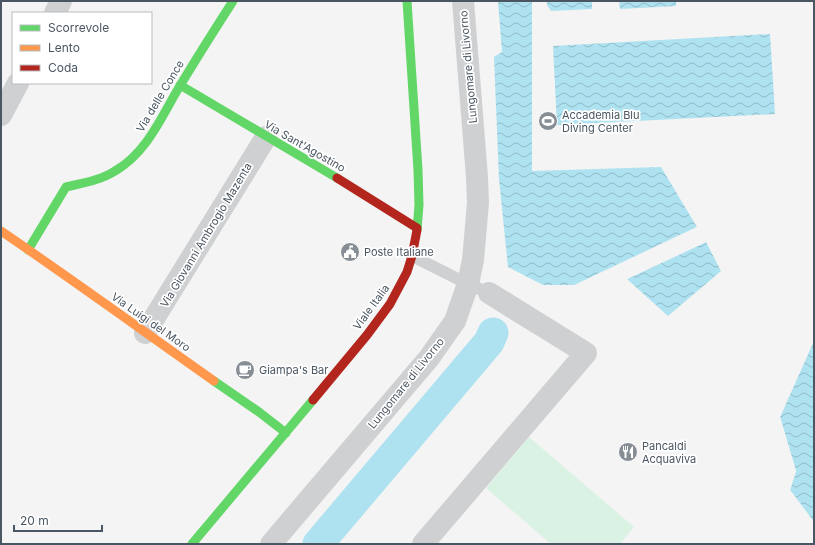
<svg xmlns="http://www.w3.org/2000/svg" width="815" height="545" viewBox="0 0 815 545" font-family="Inter,sans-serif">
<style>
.grass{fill:#d9f2e3}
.water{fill:url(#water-waves)}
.pier{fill:#f4f4f4}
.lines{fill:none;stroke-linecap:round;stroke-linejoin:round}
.canal{stroke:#aee2f0;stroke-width:31}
.lane{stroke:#ced0d2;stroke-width:12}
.street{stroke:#ced0d2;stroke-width:22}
.fast{stroke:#63d668;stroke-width:9}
.slow{stroke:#ff974d;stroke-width:9}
.jam{stroke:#b3261e;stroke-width:9}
.labels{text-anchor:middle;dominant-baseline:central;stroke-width:3.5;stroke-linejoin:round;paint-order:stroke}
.street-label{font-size:11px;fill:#4a5661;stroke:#fff}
.poi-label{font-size:11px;fill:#4a5661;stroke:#fff;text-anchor:start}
</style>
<defs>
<pattern id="water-waves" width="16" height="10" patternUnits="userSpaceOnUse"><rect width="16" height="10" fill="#aee2f0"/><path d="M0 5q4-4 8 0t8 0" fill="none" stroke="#90bac6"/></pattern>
</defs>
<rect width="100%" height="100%" fill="#f4f4f4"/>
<path class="grass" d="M529 437 634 527 620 544H551L486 488Z"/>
<path class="water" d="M498 1H532V171L661 167 697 227 574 285H543L508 267 499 179 494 57 502 52Z
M547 1H592V9L551 11 547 5Z
M619 1H676V6L620 9Z
M770 34 775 114 557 125 553 46Z
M706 242 721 271 668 316 627 279Z
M814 341V522L790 490 796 471 780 417Z"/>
<path class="pier" d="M697 227 698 229 620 265 619 264Z
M705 240 706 242 627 279 626 277Z
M814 339 780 417 796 471 790 490 814 522V524L788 490 794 471 778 417 812 341Z"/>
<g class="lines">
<path class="canal" d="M318 544 489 342 493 333"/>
<path class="lane" d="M412 256 468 284 489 293"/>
<path class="street" d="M55 13 61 1
M1 115 18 83
M145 333 266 137
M271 544 429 358 455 321 468 284 473 260 478 203 477 177 463 1
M423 544 586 353 489 293"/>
<path class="fast" d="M407 1 418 170 419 205 417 230
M180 85 337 178
M28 250 66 187C83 183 101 180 115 171 148 152 162 115 181 84 198 56 215 29 233 1
M214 381 259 412 286 433
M192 544 313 400"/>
<path class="slow" d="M1 231C73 280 143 331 214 381"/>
<path class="jam" d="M337 178 417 228
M313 400 367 335 390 304 407 272 412 256 417 230"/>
</g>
<defs>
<symbol id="stadium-disc" viewBox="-11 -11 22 22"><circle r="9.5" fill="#868d94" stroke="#fff"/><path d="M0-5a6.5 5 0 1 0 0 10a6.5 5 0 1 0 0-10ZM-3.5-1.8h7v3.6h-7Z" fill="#fff"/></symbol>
<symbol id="civic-disc" viewBox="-11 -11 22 22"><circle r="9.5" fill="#868d94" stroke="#fff"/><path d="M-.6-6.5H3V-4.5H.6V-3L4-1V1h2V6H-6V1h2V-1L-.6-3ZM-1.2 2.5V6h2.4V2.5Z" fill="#fff"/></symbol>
<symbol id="cafe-disc" viewBox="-11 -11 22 22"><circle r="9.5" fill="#868d94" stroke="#fff"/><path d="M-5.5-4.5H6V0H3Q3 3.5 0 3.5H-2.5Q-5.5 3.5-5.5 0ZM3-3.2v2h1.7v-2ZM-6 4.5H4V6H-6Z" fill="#fff"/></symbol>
<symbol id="restaurant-disc" viewBox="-11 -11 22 22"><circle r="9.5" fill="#868d94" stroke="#fff"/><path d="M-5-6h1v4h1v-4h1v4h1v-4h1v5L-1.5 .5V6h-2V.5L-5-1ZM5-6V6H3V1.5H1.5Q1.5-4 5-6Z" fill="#fff"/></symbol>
</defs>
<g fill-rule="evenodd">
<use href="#stadium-disc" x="537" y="110" width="22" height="22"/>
<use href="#civic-disc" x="339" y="241" width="22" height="22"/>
<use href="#cafe-disc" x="234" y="359" width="22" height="22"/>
<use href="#restaurant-disc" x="617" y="441" width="22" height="22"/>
</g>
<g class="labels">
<g class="street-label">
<text transform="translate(468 67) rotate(-95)">Lungomare di Livorno</text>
<text transform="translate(160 96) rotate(-59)">Via delle Conce</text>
<text transform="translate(305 146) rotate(30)">Via Sant'Agostino</text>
<text transform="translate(206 235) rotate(-59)">Via Giovanni Ambrogio Mazenta</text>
<text transform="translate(371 307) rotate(-54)">Viale Italia</text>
<text transform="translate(151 322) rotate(35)">Via Luigi del Moro</text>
<text transform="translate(406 383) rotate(-51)">Lungomare di Livorno</text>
</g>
<g class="poi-label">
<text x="562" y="115">Accademia Blu<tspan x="562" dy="13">Diving Center</tspan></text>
<text x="364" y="252">Poste Italiane</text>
<text x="259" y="370">Giampa's Bar</text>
<text x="642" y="446">Pancaldi<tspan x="642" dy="13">Acquaviva</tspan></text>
</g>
</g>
<rect width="815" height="545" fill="none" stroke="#4a5661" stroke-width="4"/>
<rect x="12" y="12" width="140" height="72" fill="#ffffff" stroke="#b7bbc0"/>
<rect x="20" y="25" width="20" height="6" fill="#63d668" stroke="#b7bbc0"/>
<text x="48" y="32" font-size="12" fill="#4a5661">Scorrevole</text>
<rect x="20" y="45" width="20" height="6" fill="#ff974d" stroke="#b7bbc0"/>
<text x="48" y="52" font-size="12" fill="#4a5661">Lento</text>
<rect x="20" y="65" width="20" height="6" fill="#b3261e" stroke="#b7bbc0"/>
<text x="48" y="72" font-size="12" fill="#4a5661">Coda</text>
<path d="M14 525v6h88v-6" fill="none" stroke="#4a5661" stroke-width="2"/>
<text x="20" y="525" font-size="12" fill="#4a5661" stroke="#ffffff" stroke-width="3" paint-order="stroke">20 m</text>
</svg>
